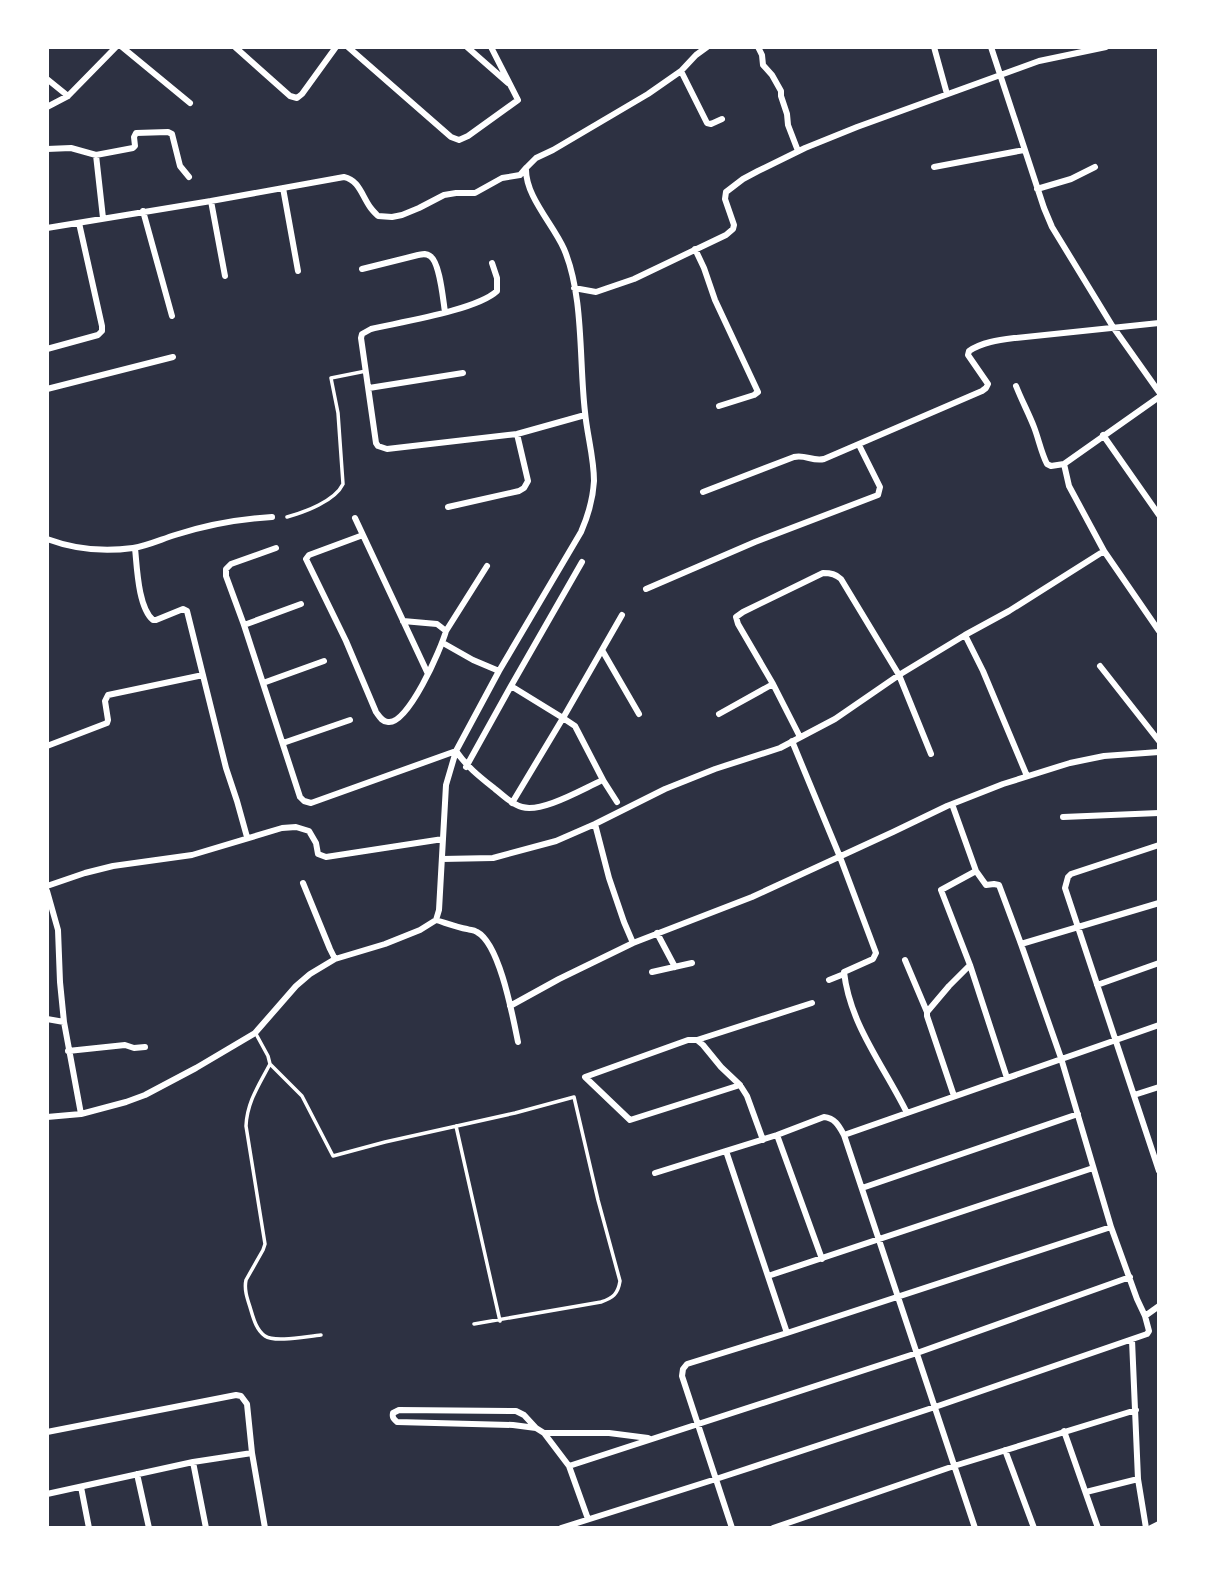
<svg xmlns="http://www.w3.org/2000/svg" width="1206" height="1575" viewBox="0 0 1206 1575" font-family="Inter,sans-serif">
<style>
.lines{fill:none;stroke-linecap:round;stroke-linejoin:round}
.service{stroke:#fff;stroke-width:3.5}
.minor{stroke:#fff;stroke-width:6}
</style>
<rect width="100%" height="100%" fill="#2d3142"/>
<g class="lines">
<path class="service" d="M287 517C305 512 335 501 343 484L338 413 331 378 366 371
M256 1034 268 1056 270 1064C259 1085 247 1102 246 1126L265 1244 263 1250 246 1280C244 1289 247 1298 250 1307 253 1317 256 1330 265 1336 275 1343 308 1336 321 1335
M270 1064 302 1096 333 1156 385 1142 515 1113 574 1097 598 1200 620 1281C618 1294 613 1298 601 1302L474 1324
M456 1126 500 1321"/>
<path class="minor" d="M122 47 190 103
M235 47 290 96 297 98 302 94 336 47
M348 47 451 137 459 140 468 136 518 100 491 47
M467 47 508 83
M758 47 762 55 763 65 772 75 781 91V96L787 114 788 125 798 151
M934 47 947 94
M991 47 1044 208 1052 227 1113 327 1159 392
M681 71 707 123 711 124 722 119
M47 79 68 96
M47 107 68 96 116 47
M47 149 71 148 96 155 133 148 135 146 134 137 136 133 168 132 172 134 180 166 189 177
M96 155 103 218
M934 167 1024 150
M283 188 298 271
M1037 189 1071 179 1095 167
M211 201 225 276
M143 211 172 316
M47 228 211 201 344 177C359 180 362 196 370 207 372 210 375 213 378 216L392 217 402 215 419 208 444 195 456 193H475L502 178 520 175 526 168
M695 249 704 268 715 300 758 392 754 395 719 406
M492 263 497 278V291C477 310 401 322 371 329L362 334 361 338 376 443 378 446 387 449 517 434 585 415
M362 269 418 255C423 254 426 253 430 256 440 262 443 300 445 312
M574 288 596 292 634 279 726 235 733 229 734 225 725 199 726 192 743 179 758 171 805 148 857 127 1039 61 1106 47
M47 349 98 335 102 331V326L79 223
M1016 386C1022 401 1029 414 1034 427 1039 440 1041 452 1047 464L1051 466 1064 464
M369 388 463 373
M47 389 173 357
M1159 397 1064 464 1069 486 1104 551 1159 631
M1103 435 1159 515
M703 492 794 457C805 454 813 462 824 459L982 391 986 388 988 384 968 355 969 351C982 342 999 340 1015 338L1159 323
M448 507 519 491 524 488 528 481 517 434
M355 518 428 674
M363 535 309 555 306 559 346 641 376 712C379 716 382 722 388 722 408 725 441 649 446 631L437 624 403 621
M47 539C74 549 105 552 133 548 147 546 162 539 175 535 206 525 239 519 272 517
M135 548C137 567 138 607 153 620H156L183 609 187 611 226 768 237 801 247 837
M276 548 231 564 226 569V576L244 625 300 797 304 801 311 803 456 751C467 767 480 777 495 789 503 795 511 804 522 807 543 813 584 788 603 780L617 802
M646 589 755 542 878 495 880 487 859 445
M244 625 301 604
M446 631 487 566
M965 635 983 671 1027 776
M443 643 473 660 499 671
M602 650 639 714
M1100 666 1159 741
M263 683 324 661
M511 686 582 562
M719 714 773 684
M800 737 773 684 738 624 736 617 743 612 823 573C831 573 836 574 841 579L899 675 931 754
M792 741 840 857 876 953 873 959 844 972C850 1025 884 1066 907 1113
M283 743 350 720
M47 746 107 723 108 720 105 701 108 695 203 675
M466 767 511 686 563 718 512 803
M603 780 575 726 563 718 622 615
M952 804 976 871 941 890 970 965 1007 1078
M1063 817 1159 813
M595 824 609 878 624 922 633 943 752 897 893 832 947 806 1003 784 1070 763 1104 756 1159 752
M1159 845 1071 874 1068 877 1065 888 1159 1171
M442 859 493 858 556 841 595 824 665 789 715 769 780 748 835 719 899 675 965 635 1009 611 1104 551
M303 883 330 949 335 959
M47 886 85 873 113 866 192 855 282 828 296 827 309 831 316 843 318 854 326 857 443 839
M47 891 58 930 60 982 64 1022 81 1114
M436 920C446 923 457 927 467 929 472 931 472 929 477 932 500 944 513 1018 518 1042
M657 933 675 967
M1021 944 1159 903
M905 960 927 1012
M652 972 692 963
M829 980 844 974
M1097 985 1159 963
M510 1006 559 979 633 943
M47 1019 64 1022
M697 1040 812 1003
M68 1051 125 1045 134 1048 145 1047
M740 1085 721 1067 703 1045 697 1040H688L585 1077 630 1120 740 1085 747 1096 763 1140
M1134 1095 1159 1087
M954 1096 927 1016V1012L949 986 970 965
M47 1117 81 1114 126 1102 145 1095 196 1068 255 1033 296 986 310 974 335 959 385 944 420 930 436 920 439 910 446 785 456 751 499 671 581 532C588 516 593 499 594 481 594 457 587 435 585 412 579 361 584 296 564 249 553 224 525 196 526 168L536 158 553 150 648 94 681 71 696 55 707 47
M777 1135 822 1259
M844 1135 1159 1025
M726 1151 787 1333
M655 1173 777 1135 824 1117C835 1118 839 1126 844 1135L975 1528
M862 1188 1078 1114
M768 1276 1093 1168
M1145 1316 1159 1306
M1132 1340 1138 1479 1146 1528
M536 1428 524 1415 516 1411 399 1410 393 1413C392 1418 394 1419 397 1422L513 1425 536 1428 544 1433H609L648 1438
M1064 1431 1098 1528
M47 1432 236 1395 241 1396 247 1404 252 1453
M544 1433 569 1466 588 1519
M1005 1450 1034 1528
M193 1462 206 1528
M569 1466 917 1353 1130 1277
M137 1474 149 1528
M81 1487 89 1528
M1086 1492 1138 1479
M47 1494 193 1462 252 1453 265 1528
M561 1528 716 1479 935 1407 1147 1334 1149 1331 1145 1316 1137 1299 1111 1227 1061 1058 1021 944 999 885 994 884 986 885 976 871
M732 1528 682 1376 683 1369 687 1364 787 1333 1111 1227
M773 1528 954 1466 1136 1410
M1151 1528 1159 1524"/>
</g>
<rect width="1206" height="1575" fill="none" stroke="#ffffff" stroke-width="98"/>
</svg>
